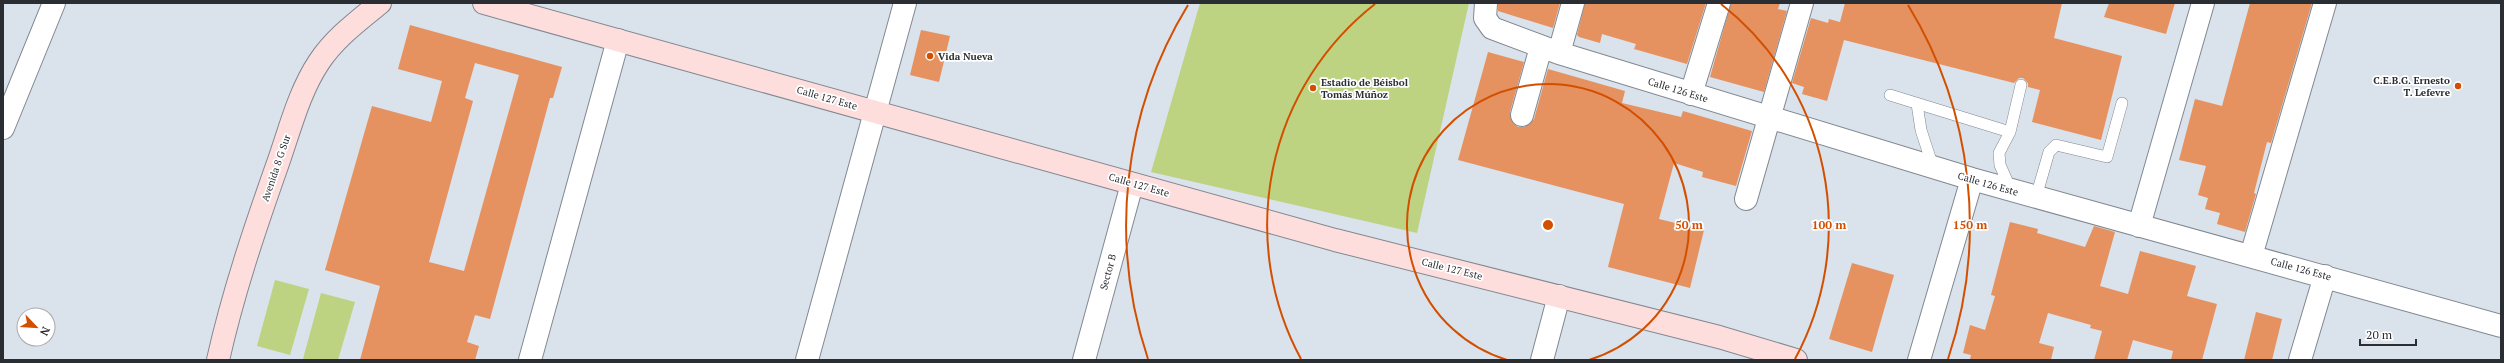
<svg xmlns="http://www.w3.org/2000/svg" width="2504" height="363" viewBox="0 0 2504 363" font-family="'PT Serif',serif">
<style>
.green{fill:#bdd381}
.building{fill:#e59160;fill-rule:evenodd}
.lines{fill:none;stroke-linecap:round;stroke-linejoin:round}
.lane-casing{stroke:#818891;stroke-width:12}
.street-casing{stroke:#818891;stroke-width:24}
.secondary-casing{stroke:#818891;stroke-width:24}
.lane{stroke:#fff;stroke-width:11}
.street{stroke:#fff;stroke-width:22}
.secondary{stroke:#fededd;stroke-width:22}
.ring{fill:none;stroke:#d34f00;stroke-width:2}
.poi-dot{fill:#d34f00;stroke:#fff;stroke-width:1.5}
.labels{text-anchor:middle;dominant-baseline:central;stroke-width:3.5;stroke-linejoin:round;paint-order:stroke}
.poi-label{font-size:10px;font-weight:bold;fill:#2a2d31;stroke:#fff;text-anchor:start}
.street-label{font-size:10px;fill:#2a2d31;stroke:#fff}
.centre{fill:#d34f00;stroke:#fff;stroke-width:2}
.ring-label{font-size:12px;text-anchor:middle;font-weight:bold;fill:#d34f00;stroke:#fff;stroke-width:3.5;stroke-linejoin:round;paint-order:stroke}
</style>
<rect width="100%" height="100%" fill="#dae2eb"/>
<path class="green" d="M1200 3H1469L1417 233 1151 172Z
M275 280 309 289 290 355 257 346Z
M321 293 355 302 338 360 303 359Z"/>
<path class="building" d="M1498 3H1560L1553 28 1498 11Z
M1585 3H1706L1687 64 1634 49 1636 44 1602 34 1600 43 1579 37 1577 35Z
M1731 3H1780L1778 9 1787 11 1764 92 1710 77Z
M1845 3H2062L2054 38 2122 56 2101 140 2032 122 2040 90 2028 87V83L2023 78H2019L2014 83 1844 40 1827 101 1802 94 1804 87 1792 83 1811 18 1828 23 1829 19 1840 22Z
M2109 3H2175L2166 34 2104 17Z
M2250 3H2312L2271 143 2267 142 2254 193 2256 194 2245 232 2217 224 2220 213 2205 209 2208 198 2198 195 2206 166 2179 160 2195 99 2222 106Z
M410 25 562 67 553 98H550L490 319 475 315 467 342 479 346 475 360H360L380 286 325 270 372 106 431 122 442 81 398 69ZM475 63 519 75 464 271 429 262 473 101 465 98Z
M921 30 950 36 939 82 910 75Z
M1488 52 1524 62 1510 112 1513 123 1518 127H1525L1534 119 1548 69 1625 91 1622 103 1681 117 1683 111 1752 131 1736 186 1702 177 1703 172 1674 163 1659 219 1704 230 1690 288 1608 267 1624 204 1458 160Z
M2010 222 2038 229 2037 233 2085 247 2094 226 2115 232 2100 286 2128 294 2140 251 2196 266 2187 296 2217 304 2202 360H2171L2173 351 2133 340 2127 360H2094L2102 331 2090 328 2091 325 2048 313 2039 343 2054 347 2051 360H1970L1971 355 1963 353 1970 325 1985 330 1995 296 1991 295Z
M1852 263 1894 275 1872 352 1829 339Z
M2256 312 2282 319 2272 360H2244Z"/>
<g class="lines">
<defs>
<path id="lane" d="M1890 95 2010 132
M1917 104 1921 130 1933 167
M2011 190 2000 165 1999 153 2010 132 2021 85
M2036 197 2049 152 2056 145 2107 157 2122 103"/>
<path id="street" d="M1486 3 1485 18 1492 28 1559 53 1972 179 2501 326
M1559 53 1573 3
M1691 94 1719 3
M1522 115 1541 47
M3 128 54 3
M1746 199 1802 3
M2139 226 2203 3
M2251 256 2325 3
M530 360 618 40
M807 360 905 3
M1084 360 1132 184
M1542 360 1559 296
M1919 360 1972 179
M2300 360 2325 276"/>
<path id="secondary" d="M484 3 1335 240 1719 337 1796 360
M218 360C233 293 255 228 278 163 290 129 299 92 319 62 335 38 358 21 380 3"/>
</defs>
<use href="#lane" class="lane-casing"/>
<use href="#street" class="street-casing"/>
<use href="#secondary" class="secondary-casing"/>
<use href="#lane" class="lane"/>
<use href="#street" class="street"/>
<use href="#secondary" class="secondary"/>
</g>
<g class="ring">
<path d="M1507 360A141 141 0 1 1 1589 360"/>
<path d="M1301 359A281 281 0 0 1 1375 4M1721 4A281 281 0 0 1 1795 359"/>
<path d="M1148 359A422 422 0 0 1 1188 5M1908 5A422 422 0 0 1 1948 359"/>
</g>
<g class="poi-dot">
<circle cx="930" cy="56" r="4"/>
<circle cx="2458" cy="86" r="4"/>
<circle cx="1313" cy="88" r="4"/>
</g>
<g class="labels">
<g class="poi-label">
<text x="938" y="56">Vida Nueva</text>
<text x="2450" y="80" text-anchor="end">C.E.B.G. Ernesto<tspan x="2450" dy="12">T. Lefevre</tspan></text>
<text x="1321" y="82">Estadio de Béisbol<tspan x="1321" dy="12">Tomás Múñoz</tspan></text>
</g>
<g class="street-label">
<text transform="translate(1678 90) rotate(17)">Calle 126 Este</text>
<text transform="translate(827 98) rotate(16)">Calle 127 Este</text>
<text transform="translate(276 168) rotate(-71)">Avenida 8 G Sur</text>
<text transform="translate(1988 184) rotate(16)">Calle 126 Este</text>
<text transform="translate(1139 185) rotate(16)">Calle 127 Este</text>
<text transform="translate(1452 269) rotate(14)">Calle 127 Este</text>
<text transform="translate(2301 269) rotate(15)">Calle 126 Este</text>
<text transform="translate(1108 272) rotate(-75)">Sector B</text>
</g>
</g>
<circle cx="1548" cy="225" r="6" class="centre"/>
<g class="ring-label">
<text x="1689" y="229">50 m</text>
<text x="1829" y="229">100 m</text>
<text x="1970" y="229">150 m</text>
</g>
<rect width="2504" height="363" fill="none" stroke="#2a2d31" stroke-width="8"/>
<g transform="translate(36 327) rotate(115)"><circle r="19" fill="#ffffff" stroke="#aaabad"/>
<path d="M0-3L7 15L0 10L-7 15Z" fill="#d34f00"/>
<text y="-6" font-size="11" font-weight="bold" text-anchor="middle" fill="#2a2d31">N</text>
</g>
<path d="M2360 339v6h56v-6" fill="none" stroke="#2a2d31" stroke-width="2"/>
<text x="2366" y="339" font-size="12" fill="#2a2d31" stroke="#ffffff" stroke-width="3" paint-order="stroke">20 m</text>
</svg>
